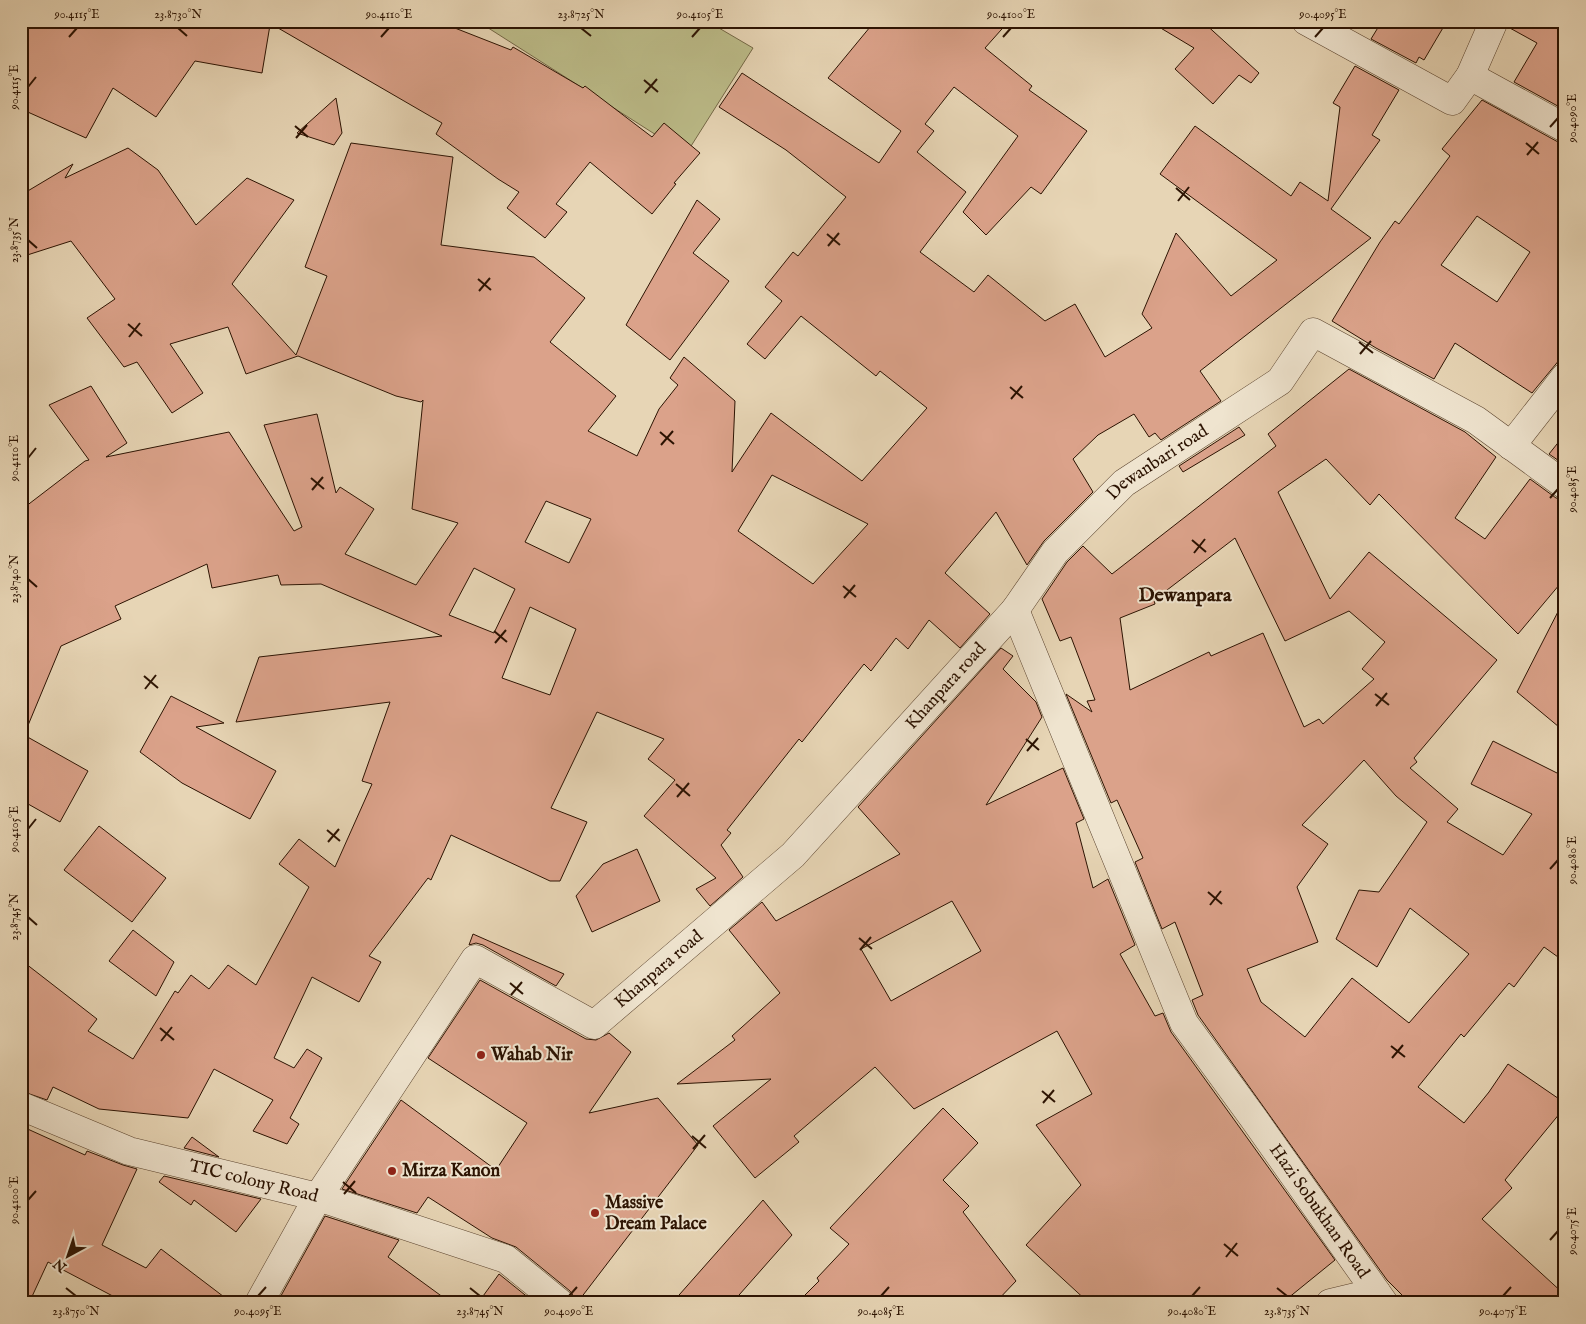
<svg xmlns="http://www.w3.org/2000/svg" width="1586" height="1324" viewBox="0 0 1586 1324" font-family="'IM FELL English',serif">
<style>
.green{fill:#bcbc89;stroke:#746846}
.building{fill:#dba28a;stroke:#2c1302;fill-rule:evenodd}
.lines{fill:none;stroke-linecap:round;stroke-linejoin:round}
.minor-casing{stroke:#5b442f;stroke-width:29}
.minor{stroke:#efe4cf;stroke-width:28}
.ticks{fill:none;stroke:#2c1302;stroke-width:2}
.poi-dot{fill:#8f2418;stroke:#efe4cf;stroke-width:2}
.labels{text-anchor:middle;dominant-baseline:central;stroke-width:4;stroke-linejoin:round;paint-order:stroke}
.street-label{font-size:18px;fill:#2c1302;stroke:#efe4cf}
.poi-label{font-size:18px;font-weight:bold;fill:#2c1302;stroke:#efe4cf;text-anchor:start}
.quarter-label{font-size:20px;font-weight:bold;fill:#2c1302;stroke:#efe4cf}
.neatline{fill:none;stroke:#2c1302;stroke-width:2}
.ticks-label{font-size:12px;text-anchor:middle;fill:#2c1302}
</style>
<rect width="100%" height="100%" fill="#e7d5b5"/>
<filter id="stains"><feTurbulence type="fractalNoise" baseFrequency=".004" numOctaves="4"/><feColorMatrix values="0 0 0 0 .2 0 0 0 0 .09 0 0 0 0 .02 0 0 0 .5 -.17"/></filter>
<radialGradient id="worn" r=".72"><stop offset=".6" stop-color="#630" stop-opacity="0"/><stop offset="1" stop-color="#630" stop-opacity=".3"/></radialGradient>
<path class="green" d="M484 21H707L753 48 686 154 482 24Z"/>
<path class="building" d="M21 21H246L270 25 262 73 195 61 156 117 113 88 86 138 21 109Z
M266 21H437L511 50 513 47 583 88 585 86 652 137 664 123 700 153 674 183 676 184 652 214 590 162 556 204 567 212 545 238 507 208 519 192 498 179 436 134 442 123Z
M875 21H1009L985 48 1032 86 1029 90 1087 131 1041 194 1031 187 986 235 963 212 1018 136 954 87 925 124 934 131 917 152 966 192 920 252 974 292 988 275 1045 321 1075 304 1105 357 1152 328 1142 314 1176 233 1231 296 1277 260 1160 174 1195 126 1291 196 1300 182 1328 201 1340 107 1333 103 1355 66 1399 90 1372 135 1380 140 1331 209 1371 238 1200 371 1221 401 1161 440 1155 433 1149 437 1134 414 1098 435 1073 459 1093 492 1044 541 1027 565 996 512 945 573 990 614 960 648 929 620 908 649 896 638 871 671 864 664 802 742 799 739 727 830 731 833 721 845 743 877 710 906 696 889 716 878 644 816 675 780 648 759 664 739 597 712 551 808 587 822 560 881H550L451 835 431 880 428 878 369 956 381 962 359 1002 312 977 274 1058 294 1068 307 1049 322 1058 290 1118 299 1124 287 1144 253 1131 273 1100 214 1069 188 1118 99 1109 53 1087 47 1100 21 1091V960L97 1019 88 1031 133 1059 175 991 178 993 191 975 209 989 228 965 256 985 309 887 279 864 299 839 335 867 372 784 362 781 390 702 236 722 259 657 442 636 321 584 281 585 278 575 212 588 207 564 115 606 121 619 61 646 24 735 88 771 60 822 21 800V510L85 461 89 460 49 405 91 386 127 443 106 457 229 432 294 531 302 527 264 425 317 414 336 493 340 487 374 509 345 554 416 585 458 523 412 509 423 400 421 402 396 396 298 356 246 374 228 327 170 344 203 393 172 413 137 362 124 367 87 318 115 299 71 241 21 257V195L73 164 65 178 128 148 158 170 196 225 247 178 294 200 232 284 296 355 327 276 305 267 351 143 453 157 441 245 534 257 585 298 550 342 616 396 588 431 637 456 659 409 678 385 670 378 684 357 735 401 732 472 771 413 862 481 927 408 880 371 876 376 801 316 765 359 747 344 782 301 765 287 793 252 798 256 846 197 786 150 719 107 742 73 879 163 901 131 828 78ZM772 475 868 524 813 584 738 531ZM546 501 591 519 569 563 525 542ZM474 568 515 589 494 633 449 615ZM530 607 576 629 550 695 502 678Z
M1149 21H1202L1259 73 1251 83 1239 75 1213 104 1175 69 1194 48Z
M1382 21H1447L1424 60 1419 57 1416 63 1371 39Z
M1509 21H1565V110L1514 82 1537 43 1508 27Z
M336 98 342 133 334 145 297 133Z
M1482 100 1558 142 1565 144V353L1532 393 1455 343 1434 379 1376 348 1332 321 1380 242 1395 221 1399 224 1450 156 1442 149ZM1477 216 1530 252 1497 302 1441 265Z
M697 200 720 219 693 253 729 281 670 360 626 325Z
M1349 369 1465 432 1496 457 1455 518 1485 539 1530 479 1556 498 1565 500V578L1518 634 1379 494 1370 505 1326 459 1278 492 1330 599 1369 552 1497 660 1414 758 1417 762 1410 768 1458 809 1447 822 1503 855 1532 814 1471 784 1493 741 1565 777V962L1544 947 1514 987 1509 983 1464 1037 1461 1034 1418 1087 1464 1123 1489 1092 1508 1064 1565 1103V1107L1505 1180 1512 1188 1482 1219 1565 1295V1303H1410L1387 1280 1198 1015 1192 1000 1203 995 1175 922 1162 929 1135 862 1143 858 1117 800 1111 803 1066 694 1092 712 1087 701 1095 700 1071 637 1060 641 1042 599 1067 562 1083 546 1112 574 1276 446 1268 434ZM1235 538 1285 641 1349 611 1385 642 1362 669 1374 679 1323 724 1319 719 1304 727 1263 633 1211 656 1209 652 1130 690 1120 618 1155 604 1154 600ZM1364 760 1396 796 1427 822 1379 892 1359 890 1336 939 1377 967 1410 908 1469 954 1409 1023 1352 978 1305 1037 1261 1002 1247 969 1318 942 1297 887 1328 844 1302 825Z
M1239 427 1245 435 1183 472 1179 466Z
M1565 434V465L1549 454Z
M1565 598V732L1517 692Z
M1001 648 1013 656 1003 669 1036 702 1042 717 986 805 1063 768 1084 819 1076 823 1093 888 1108 879 1135 945 1120 954 1155 1016 1163 1013 1171 1032 1335 1260 1282 1303H1089L1026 1245 1081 1185 1036 1125 1092 1094 1057 1031 914 1109 875 1067 794 1136 799 1142 755 1178 713 1126 771 1079 677 1084 735 1040 732 1036 780 993 729 930 762 902 776 921 900 854 858 807ZM952 901 981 951 891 1001 861 949Z
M171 696 224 723 196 727 276 771 250 819 182 783 140 752Z
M99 826 166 878 132 922 64 870Z
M637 849 660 901 592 932 576 896 603 864Z
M133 930 174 962 156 996 109 961Z
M473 934 507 949 564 974 556 986 483 945 476 943 469 945Z
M480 980 586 1039 596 1040 609 1033 631 1052 589 1113 658 1098 698 1145 577 1303H575L574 1297 570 1291 516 1247 492 1238 428 1197 417 1213 342 1189 401 1100 496 1170 527 1123 428 1058Z
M943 1108 978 1143 943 1180 969 1206 963 1212 1016 1281 995 1303H797L819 1281 817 1278 849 1244 830 1228Z
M21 1126 85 1155 87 1151 123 1165 137 1169 102 1245 146 1268 161 1249 232 1303H126L48 1262 29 1303H21Z
M192 1137 219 1157 184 1148Z
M164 1176 261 1199 236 1232 194 1200 191 1205 159 1182Z
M763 1200 792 1235 732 1303H672Z
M325 1216 399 1240 388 1257 451 1303H277Z
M499 1274 535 1303H478Z"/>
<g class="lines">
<defs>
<g id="minor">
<path d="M1306 21 1452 101 1470 76 1494 21"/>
<path d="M1470 76 1565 128"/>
<path d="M1511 446 1565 377"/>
<path id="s1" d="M1015 610 1184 1023 1254 1119 1384 1303"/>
<path id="s2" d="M21 1106 129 1151 318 1197 506 1259 560 1303"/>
<path id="s3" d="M259 1303 318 1197 475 959 594 1025 793 855 1015 610 1055 552 1124 483 1280 381 1313 332 1476 420 1565 485"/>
<path d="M1330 1303 1376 1292"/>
</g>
</defs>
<use href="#minor" class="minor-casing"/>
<use href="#minor" class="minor"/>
</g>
<path class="ticks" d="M178 28 187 36M581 28 591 36M69 37 77 28M381 37 389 28M692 37 700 28M1003 37 1011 28M1315 37 1323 28M644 80 658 92M28 87 36 77M645 93 657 79M295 126 308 137M1550 127 1558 118M296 138 307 125M1526 143 1539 154M1527 155 1538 142M1176 188 1190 200M1178 201 1189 187M827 234 840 245M28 240 37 248M828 246 839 233M478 279 491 290M479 291 490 278M128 324 142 336M129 337 140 323M1359 342 1373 353M1360 354 1371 341M1010 387 1023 398M1011 399 1022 386M660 432 674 444M661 445 673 431M28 458 36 448M311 478 324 489M312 490 323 477M1550 498 1558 489M1192 540 1206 552M1194 553 1205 539M28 579 37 587M843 586 856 597M844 598 855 585M494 631 507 642M495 643 506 630M144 676 158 688M145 689 156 675M1375 694 1389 705M1376 706 1387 693M1026 739 1039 750M1027 751 1038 738M676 784 690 796M677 797 689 783M28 829 36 819M327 830 340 841M328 842 339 829M1550 869 1558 860M1208 892 1222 904M1210 905 1221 891M28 917 37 925M859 938 872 949M860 950 871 937M510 983 523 994M511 995 522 982M160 1028 174 1040M161 1041 172 1027M1391 1046 1405 1057M1392 1058 1403 1045M1042 1091 1055 1102M1043 1103 1054 1090M692 1136 706 1148M693 1149 705 1135M343 1182 356 1193M344 1194 355 1181M28 1200 36 1191M1550 1240 1558 1231M1224 1244 1238 1256M1226 1257 1237 1243M66 1288 76 1296M470 1288 480 1296M1277 1288 1287 1296M258 1296 266 1287M569 1296 577 1287M881 1296 889 1287M1192 1296 1200 1287M1503 1296 1511 1287"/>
<g class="poi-dot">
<circle cx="481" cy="1055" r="5"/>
<circle cx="392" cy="1171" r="5"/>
<circle cx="595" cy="1213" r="5"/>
</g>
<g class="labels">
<g class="street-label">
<text stroke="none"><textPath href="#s3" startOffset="1342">Dewanbari road</textPath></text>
<text stroke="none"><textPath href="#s3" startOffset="1032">Khanpara road</textPath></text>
<text stroke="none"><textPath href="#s3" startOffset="628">Khanpara road</textPath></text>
<text stroke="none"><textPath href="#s2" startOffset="245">TIC colony Road</textPath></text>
<text stroke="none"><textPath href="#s1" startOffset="678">Hazi Sobukhan Road</textPath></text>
</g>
<g class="poi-label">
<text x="491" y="1055">Wahab Nir</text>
<text x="402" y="1171">Mirza Kanon</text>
<text x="605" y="1203">Massive<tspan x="605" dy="21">Dream Palace</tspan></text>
</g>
<g class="quarter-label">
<text x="1185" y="595">Dewanpara</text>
</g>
</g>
<rect width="1586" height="1324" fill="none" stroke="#e7d5b5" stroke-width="55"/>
<g transform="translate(68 1256) rotate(220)" stroke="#efe4cf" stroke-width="4" paint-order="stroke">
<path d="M0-4L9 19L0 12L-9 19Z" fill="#2c1302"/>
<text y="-8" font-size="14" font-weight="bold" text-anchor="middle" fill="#2c1302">N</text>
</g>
<rect x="28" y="28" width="1530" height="1268" class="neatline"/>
<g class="ticks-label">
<text x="77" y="18">90.4115°E</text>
<text x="178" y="18">23.8730°N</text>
<text x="389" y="18">90.4110°E</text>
<text x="581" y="18">23.8725°N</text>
<text x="700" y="18">90.4105°E</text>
<text x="1011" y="18">90.4100°E</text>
<text x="1323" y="18">90.4095°E</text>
<text transform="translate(14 87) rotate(-90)" y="4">90.4115°E</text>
<text transform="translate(1572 118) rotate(-90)" y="4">90.4090°E</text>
<text transform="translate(14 240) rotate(-90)" y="4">23.8735°N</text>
<text transform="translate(14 458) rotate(-90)" y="4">90.4110°E</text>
<text transform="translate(1572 489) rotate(-90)" y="4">90.4085°E</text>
<text transform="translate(14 579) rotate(-90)" y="4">23.8740°N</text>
<text transform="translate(14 829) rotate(-90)" y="4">90.4105°E</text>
<text transform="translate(1572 860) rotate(-90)" y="4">90.4080°E</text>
<text transform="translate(14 917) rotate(-90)" y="4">23.8745°N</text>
<text transform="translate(14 1200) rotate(-90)" y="4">90.4100°E</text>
<text transform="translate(1572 1231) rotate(-90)" y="4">90.4075°E</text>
<text x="76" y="1315">23.8750°N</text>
<text x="258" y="1315">90.4095°E</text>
<text x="480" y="1315">23.8745°N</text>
<text x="569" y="1315">90.4090°E</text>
<text x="881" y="1315">90.4085°E</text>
<text x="1192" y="1315">90.4080°E</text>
<text x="1287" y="1315">23.8735°N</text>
<text x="1503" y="1315">90.4075°E</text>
</g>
<rect width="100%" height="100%" filter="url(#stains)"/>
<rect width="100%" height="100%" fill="url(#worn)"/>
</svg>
